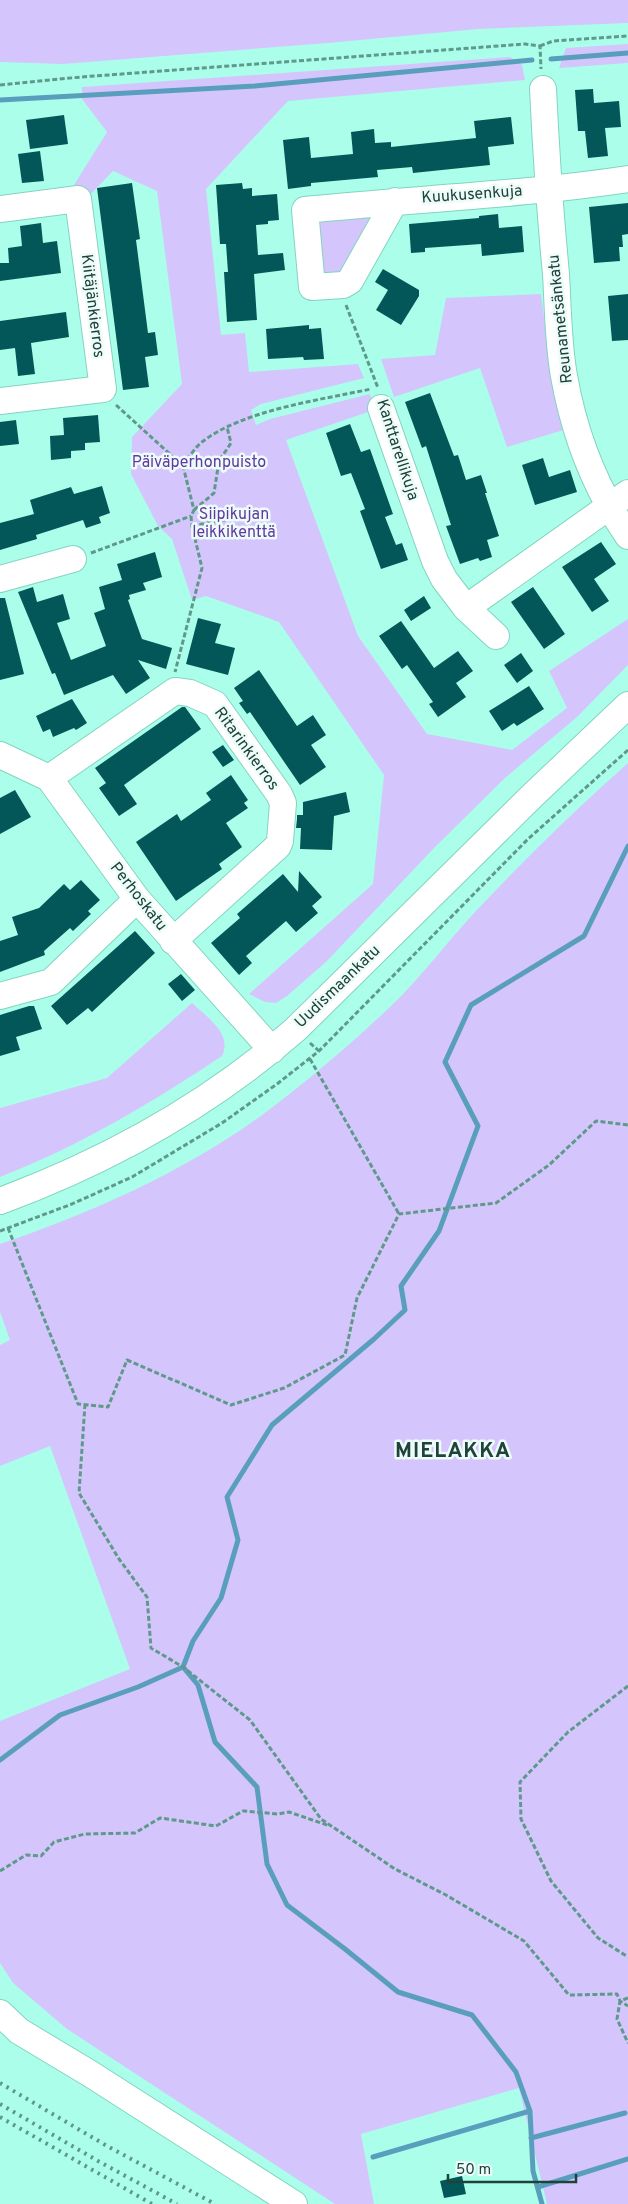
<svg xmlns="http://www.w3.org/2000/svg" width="628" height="2204" viewBox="0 0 628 2204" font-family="Overpass,sans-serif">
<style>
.green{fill:#d4c6fc}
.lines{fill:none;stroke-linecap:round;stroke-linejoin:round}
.stream{stroke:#5a9ebe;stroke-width:5}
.building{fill:#045758}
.minor-casing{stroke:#82d4c0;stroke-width:28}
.path{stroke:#5f998b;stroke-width:3;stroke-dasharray:5 2.5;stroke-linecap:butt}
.minor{stroke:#fff;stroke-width:26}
.rail{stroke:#5e9789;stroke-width:4;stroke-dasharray:2.5 5;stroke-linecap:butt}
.labels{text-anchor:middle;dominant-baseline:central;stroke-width:5;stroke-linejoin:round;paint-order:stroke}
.street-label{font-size:16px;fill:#1f423a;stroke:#edfcf8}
.park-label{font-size:16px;fill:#6039a2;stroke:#edfcf8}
.district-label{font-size:21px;font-weight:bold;letter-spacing:1px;fill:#1f423a;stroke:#edfcf8}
</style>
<rect width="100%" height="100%" fill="#abffea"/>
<path class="green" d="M0 0H628V23L478 29 328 43 63 64 0 62Z
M628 44V63L559 68 566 48Z
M510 57 522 65 525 80 288 101 206 189 221 335 245 333 249 372 358 364 364 378 261 404 251 410 256 425 270 419 370 394 374 410 286 440 358 636 427 734 512 750 567 708 549 671 628 619V665L577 717 505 778 435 847 327 961 287 996 276 1003 265 1002 249 994 373 884 384 775 279 622 206 596 192 600 172 539 158 526 131 474 132 437 182 384 157 191 113 171 88 197 74 185 107 132 82 99V87Z
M369 214 372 220 347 269 327 277 321 272 319 220Z
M541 294 552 378 567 429 507 447 480 368 394 397 381 359 435 355 446 298Z
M628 763V2204H547L519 2088 361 2134 374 2204H335L67 2029 13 1983 0 1963V1721L130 1669 50 1446 0 1466V1345L10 1340 0 1312V1244C90 1214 190 1169 266 1112 310 1079 352 1043 392 1005 422 976 447 942 475 912 524 860 575 810 628 763Z
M192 1003C207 1017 233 1034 222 1056 151 1103 80 1146 0 1177V1108L107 1078Z"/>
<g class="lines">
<path class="stream" d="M551 59 628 53
M0 100 255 86 532 60
M183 1667 198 1685 215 1742 257 1787 267 1864 287 1905 345 1949 398 1992 472 2015 516 2072 530 2111 533 2171 542 2204
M0 1760 60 1715 138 1687 183 1667 193 1641 221 1598 238 1540 227 1497 272 1425 374 1339 405 1310 401 1286 439 1231 478 1126 445 1062 471 1005 584 936 628 846
M531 2138 625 2113
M373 2157 530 2111
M538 2187 628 2159"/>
</g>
<path class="building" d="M593 89 594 103 619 101 621 127 605 128 608 156 588 158 585 131H578L575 90Z
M64 115 68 144 30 149 26 120Z
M511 117 514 144 488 147 490 165 413 173 412 167 377 170 378 177 311 183V186L288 189 283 140 309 137 311 158 353 154 351 132 374 129 375 143 391 142V147L476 138 474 121Z
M40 151 44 181 22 183 18 154Z
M132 183 140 239 136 240 148 333 155 332 158 355 145 357 149 387 123 390 97 188Z
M242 183 243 189 252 188V196L277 194 279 220 268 221V224L256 225 258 255 283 253 285 270 254 274 257 320 227 322 224 272H228L226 244H220L216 185Z
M628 203V234L622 235 623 247H619L620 261 594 263 589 207Z
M498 214 499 228 522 226 524 252 482 256 481 244 425 248V252L411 253 409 224 479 218V216Z
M41 223 43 243 57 241 61 273 0 281V263H9L8 248 22 246 20 226Z
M383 269 419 290V296L401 325 376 310 388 290 375 282Z
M628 294V340L612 341 608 296Z
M66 312 69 337 31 343 35 374 18 376 15 348 0 350V321Z
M309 325V329L321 328 324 359 304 360 303 357 268 359 266 329Z
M430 393 454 456 458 455 466 480 481 475 487 493H485L499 536 487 540 492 557 480 561 478 558 460 564 446 526 451 525 426 446 422 448 405 402Z
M98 415 100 442 85 443V450L71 451V458L51 460 50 436 64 435 63 418Z
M16 420 19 444 0 446V422Z
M350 424 361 452 370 449 393 514 385 517 396 545 402 543 408 560 381 569 360 511 365 509 351 473 341 476 326 433Z
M543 458 549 477 570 470 577 492 535 505 522 465Z
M102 486 110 513 99 517 101 523 86 528 83 520 36 535 37 539 0 550V523L34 514 30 500 71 487 74 494Z
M601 542 616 564 594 579 609 601 592 612 562 567Z
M155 552 162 577 143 583 146 590 129 595 130 599 128 600 142 639 172 648 166 669 138 660 150 678 126 694 113 675 64 695 55 673 52 674 18 592 33 587 37 602 63 594 70 619 57 623 71 660 106 646 94 613 105 609 99 587 122 580 117 564Z
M533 587 565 634 544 649 511 602Z
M424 596 431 608 411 621 404 610Z
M0 598H5L24 674 0 680Z
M198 618 221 624 215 643 235 648 228 675 186 664Z
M401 621 434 668 458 651 473 671 456 683 466 697 438 717 429 704 433 702 407 665 402 669 379 636Z
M521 653 533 671 517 683 504 665Z
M259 670 297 726 313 715 326 735 311 745 326 767 300 785 250 712 247 714 239 703 243 701 234 688Z
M529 686 544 709 517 726 514 723 502 731 489 711Z
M72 699 87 723 76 730 74 728 53 737 50 729 43 732 36 716Z
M182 707H185L201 729 124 785 137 804 119 816 99 788 106 783 95 768Z
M223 745 234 760 223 767 212 752Z
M231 775 248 800 244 803 248 808 226 823 242 847 219 864 222 869 176 901 136 842 177 814 181 821 211 800 206 793Z
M15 790 31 817 0 834V798Z
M346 792 350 812 334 816 332 850 300 849 301 828H296L297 819V815H303V802Z
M299 871 322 897 312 906 318 913 296 932 286 921 246 956 252 963 239 975 211 943 240 918 237 914 283 874 298 892Z
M81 880 100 900 88 911 91 914 73 931 70 928 44 951 45 955 0 972V941L18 935 12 917 39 908 64 884 70 890Z
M135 931 155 953 92 1012 88 1008 67 1025 51 1006Z
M181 974 195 990 182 1001 168 984Z
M29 1006H34L42 1029 16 1037 20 1050 0 1056V1015Z
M462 2176 466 2194 444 2198 440 2181Z"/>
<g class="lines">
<defs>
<path id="minor" d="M543 89C546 151 550 212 556 274 558 307 558 343 564 376 574 433 595 488 628 536
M395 201 350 281 343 285 312 287 305 210C412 199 521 195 628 179
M0 209 78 199 103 389 0 401
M381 408 435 561 444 579 466 608
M0 579 73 559
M496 636 466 608 628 493
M0 755 49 778 137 899 272 1050
M49 778 175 691 190 693 215 704 279 794 283 803 280 841 278 846 173 941
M0 996 51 982 137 899
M0 1201C108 1161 209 1105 296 1029L532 796 628 705
M0 2013 19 2031 89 2073 294 2204"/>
</defs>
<use href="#minor" class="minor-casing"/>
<path class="path" d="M540 46 553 41 628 36
M0 85 81 77 525 44 540 46 541 69
M346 305 378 388
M116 405 183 466 194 510 191 516 192 526 202 568 175 672
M183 466C188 459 194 448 202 442 243 410 320 400 371 389
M194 510 214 493 219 461 231 443 227 427
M192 526 246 516
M91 553 191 516
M310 1043 319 1051
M310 1059 399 1214
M8 1228 78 1404 108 1407 127 1360 231 1405 284 1388 345 1355 357 1298 399 1214 496 1203 549 1165 596 1121 628 1125
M0 1231 72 1204 132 1177 222 1123 277 1084 319 1051 528 839 628 750
M85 1404 79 1493 119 1559 147 1597 151 1648 183 1667 250 1720 321 1819 395 1869 446 1895 524 1941 569 1995 617 1994 620 2001 628 2006
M628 1686 568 1732 520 1782 521 1819 551 1881 598 1938 628 1957
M0 1871 26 1855 41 1856 54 1842 85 1834 135 1833 160 1818 216 1826 243 1811 278 1814 289 1812 327 1825
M628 1998 620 2001 617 2019 628 2043"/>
<use href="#minor" class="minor"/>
<path class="rail" d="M0 2083 107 2146 215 2204
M0 2104 98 2161 177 2204
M0 2117 152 2204"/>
</g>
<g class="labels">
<g class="street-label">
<text transform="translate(472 195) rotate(-4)">Kuukusenkuja</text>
<text transform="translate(92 306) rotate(83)">Kiitäjänkierros</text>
<text transform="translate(561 319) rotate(-96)">Reunametsänkatu</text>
<text transform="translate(397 450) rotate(72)">Kanttarellikuja</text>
<text transform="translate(246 749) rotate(54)">Ritarinkierros</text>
<text transform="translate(138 897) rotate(52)">Perhoskatu</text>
<text transform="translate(338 987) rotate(-44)">Uudismaankatu</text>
</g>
<g class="park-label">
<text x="199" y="463">Päiväperhonpuisto</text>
<text x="234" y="515">Siipikujan<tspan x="234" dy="18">leikkikenttä</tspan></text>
</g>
<g class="district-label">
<text x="453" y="1451">MIELAKKA</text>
</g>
</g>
<path d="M448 2174v8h128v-8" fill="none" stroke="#1f423a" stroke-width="2.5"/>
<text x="456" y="2174" font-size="15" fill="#1f423a" stroke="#edfcf8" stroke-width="4" paint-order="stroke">50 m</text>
</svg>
